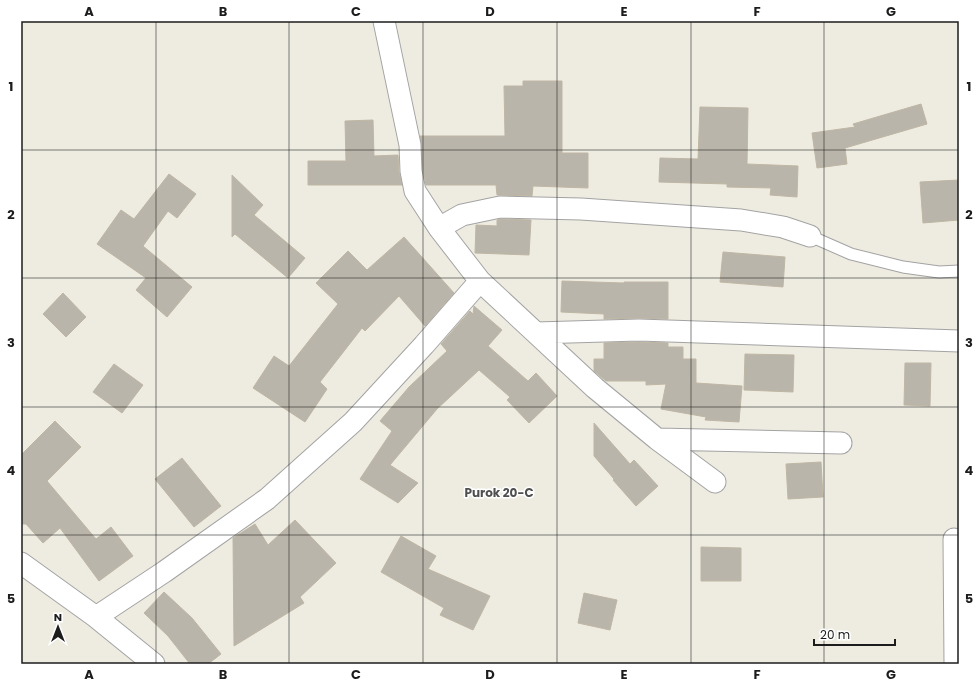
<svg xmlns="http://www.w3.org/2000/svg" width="980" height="685" viewBox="0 0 980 685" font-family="Poppins,sans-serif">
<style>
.building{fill:#bab5aa;stroke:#bfb6a3}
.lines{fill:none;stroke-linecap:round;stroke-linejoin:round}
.lane-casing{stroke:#a3a3a3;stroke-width:13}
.street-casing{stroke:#a3a3a3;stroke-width:23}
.lane{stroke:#fff;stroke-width:11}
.street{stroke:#fff;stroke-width:21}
.grid{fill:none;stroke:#1c1c1c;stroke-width:1;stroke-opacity:0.55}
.labels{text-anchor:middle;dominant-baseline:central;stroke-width:3;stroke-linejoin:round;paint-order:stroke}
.neighbourhood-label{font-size:12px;font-weight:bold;fill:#4f4f4f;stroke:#fff}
.neatline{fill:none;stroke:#1c1c1c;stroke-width:1.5}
.grid-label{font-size:13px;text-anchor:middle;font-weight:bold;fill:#1c1c1c}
</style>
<rect width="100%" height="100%" fill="#eeece1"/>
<path class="building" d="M523 81H562V153H588V188L533 186 532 196 497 195 496 185H426L423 170 420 136H505L504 86H523Z
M921 104 927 124 845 148 847 164 817 168 812 133 855 127 853 124Z
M700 107 748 108 747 164 798 166 797 197 770 195 771 188 727 187V184L659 182 660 158 698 159Z
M373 120 374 156 398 155 399 172 402 185H308V161H346L345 121Z
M169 174 196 194 177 218 168 211 143 246 192 287 167 317 136 290 146 278 97 244 121 210 134 219Z
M232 175 263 205 254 215 305 258 288 278 235 234 232 237Z
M959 180V220L923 223 920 182Z
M501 219 531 220 529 255 475 253 476 225 497 226V220Z
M404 237 454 293 425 326 399 296 365 331 362 328 320 382 327 389 305 422 253 388 274 356 289 366 338 304 316 283 348 251 367 270Z
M723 252 785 257 783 287 720 282Z
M562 281 624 283V282H668V319L639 318 604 319V314L561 312Z
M63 293 86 317 66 337 43 314Z
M474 306 502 330 488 346 528 381 536 373 557 396 529 423 507 400 510 397 479 370 437 409 390 465 418 483 398 503 360 479 392 431 380 421 409 387 447 351 441 344 470 311 473 314Z
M639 342 668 343V347H683V359H696V383L742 386 739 422 705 420 706 417 661 409 666 384 646 385V381H606L594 371V359H604V343Z
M745 354 794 355 793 392 744 390Z
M905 363H931L930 406 904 405Z
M114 364 143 385 122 413 93 392Z
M55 421 81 447 47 481 96 539 111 527 133 556 99 581 60 528 43 543 26 524H21V455Z
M594 423 630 464 634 460 658 486 636 506 613 480 614 479 594 456Z
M182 458 221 506 194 527 155 479Z
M821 462 823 497 788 499 786 464Z
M295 520 336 563 300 597 304 603 234 646 233 538 255 524 268 545Z
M401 536 436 556 428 569 490 596 473 630 440 615 444 608 381 572Z
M701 547 741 548V581H701Z
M164 592 192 618 221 654 208 664H190L168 636 144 613Z
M584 593 617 600 610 630 578 623Z"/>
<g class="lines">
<defs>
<path id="lane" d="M810 236 851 254 903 267 939 272 959 271"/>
<path id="street" d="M439 228 462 215 500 207 581 209 741 220 783 227 810 236
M480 281 595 388 657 439 715 482
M536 333 639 330 959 341
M657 439 841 443
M954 539 955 664
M21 563 96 617 154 664
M96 617 164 572 267 499 353 422 424 345 480 281 439 228 415 191 411 171 410 145 384 21"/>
</defs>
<use href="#lane" class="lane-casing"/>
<use href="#street" class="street-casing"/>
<use href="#lane" class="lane"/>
<use href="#street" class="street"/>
</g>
<path class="grid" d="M156 21V664M289 21V664M423 21V664M557 21V664M691 21V664M824 21V664M21 150H959M21 278H959M21 407H959M21 535H959"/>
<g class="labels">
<g class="neighbourhood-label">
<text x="499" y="492">Purok 20-C</text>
</g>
</g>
<rect width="980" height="685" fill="none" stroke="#ffffff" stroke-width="44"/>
<g transform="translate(58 627)" stroke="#ffffff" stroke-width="3" paint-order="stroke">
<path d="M0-3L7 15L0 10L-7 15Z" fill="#1c1c1c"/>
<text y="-6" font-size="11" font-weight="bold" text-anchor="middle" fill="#1c1c1c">N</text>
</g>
<path d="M814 639v6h81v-6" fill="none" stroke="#1c1c1c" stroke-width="2"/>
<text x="820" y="639" font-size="12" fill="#1c1c1c" stroke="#ffffff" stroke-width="3" paint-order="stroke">20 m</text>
<rect x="22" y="22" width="936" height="641" class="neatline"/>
<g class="grid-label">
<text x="89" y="16">A</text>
<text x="223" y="16">B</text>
<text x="356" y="16">C</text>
<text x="490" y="16">D</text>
<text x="624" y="16">E</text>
<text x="757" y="16">F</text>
<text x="891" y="16">G</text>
<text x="11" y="91">1</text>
<text x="969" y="91">1</text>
<text x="11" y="219">2</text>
<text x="969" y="219">2</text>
<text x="11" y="347">3</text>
<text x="969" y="347">3</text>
<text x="11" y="475">4</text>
<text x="969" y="475">4</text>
<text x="11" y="603">5</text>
<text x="969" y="603">5</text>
<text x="89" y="679">A</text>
<text x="223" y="679">B</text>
<text x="356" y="679">C</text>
<text x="490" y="679">D</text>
<text x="624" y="679">E</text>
<text x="757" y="679">F</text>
<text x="891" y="679">G</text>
</g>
</svg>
